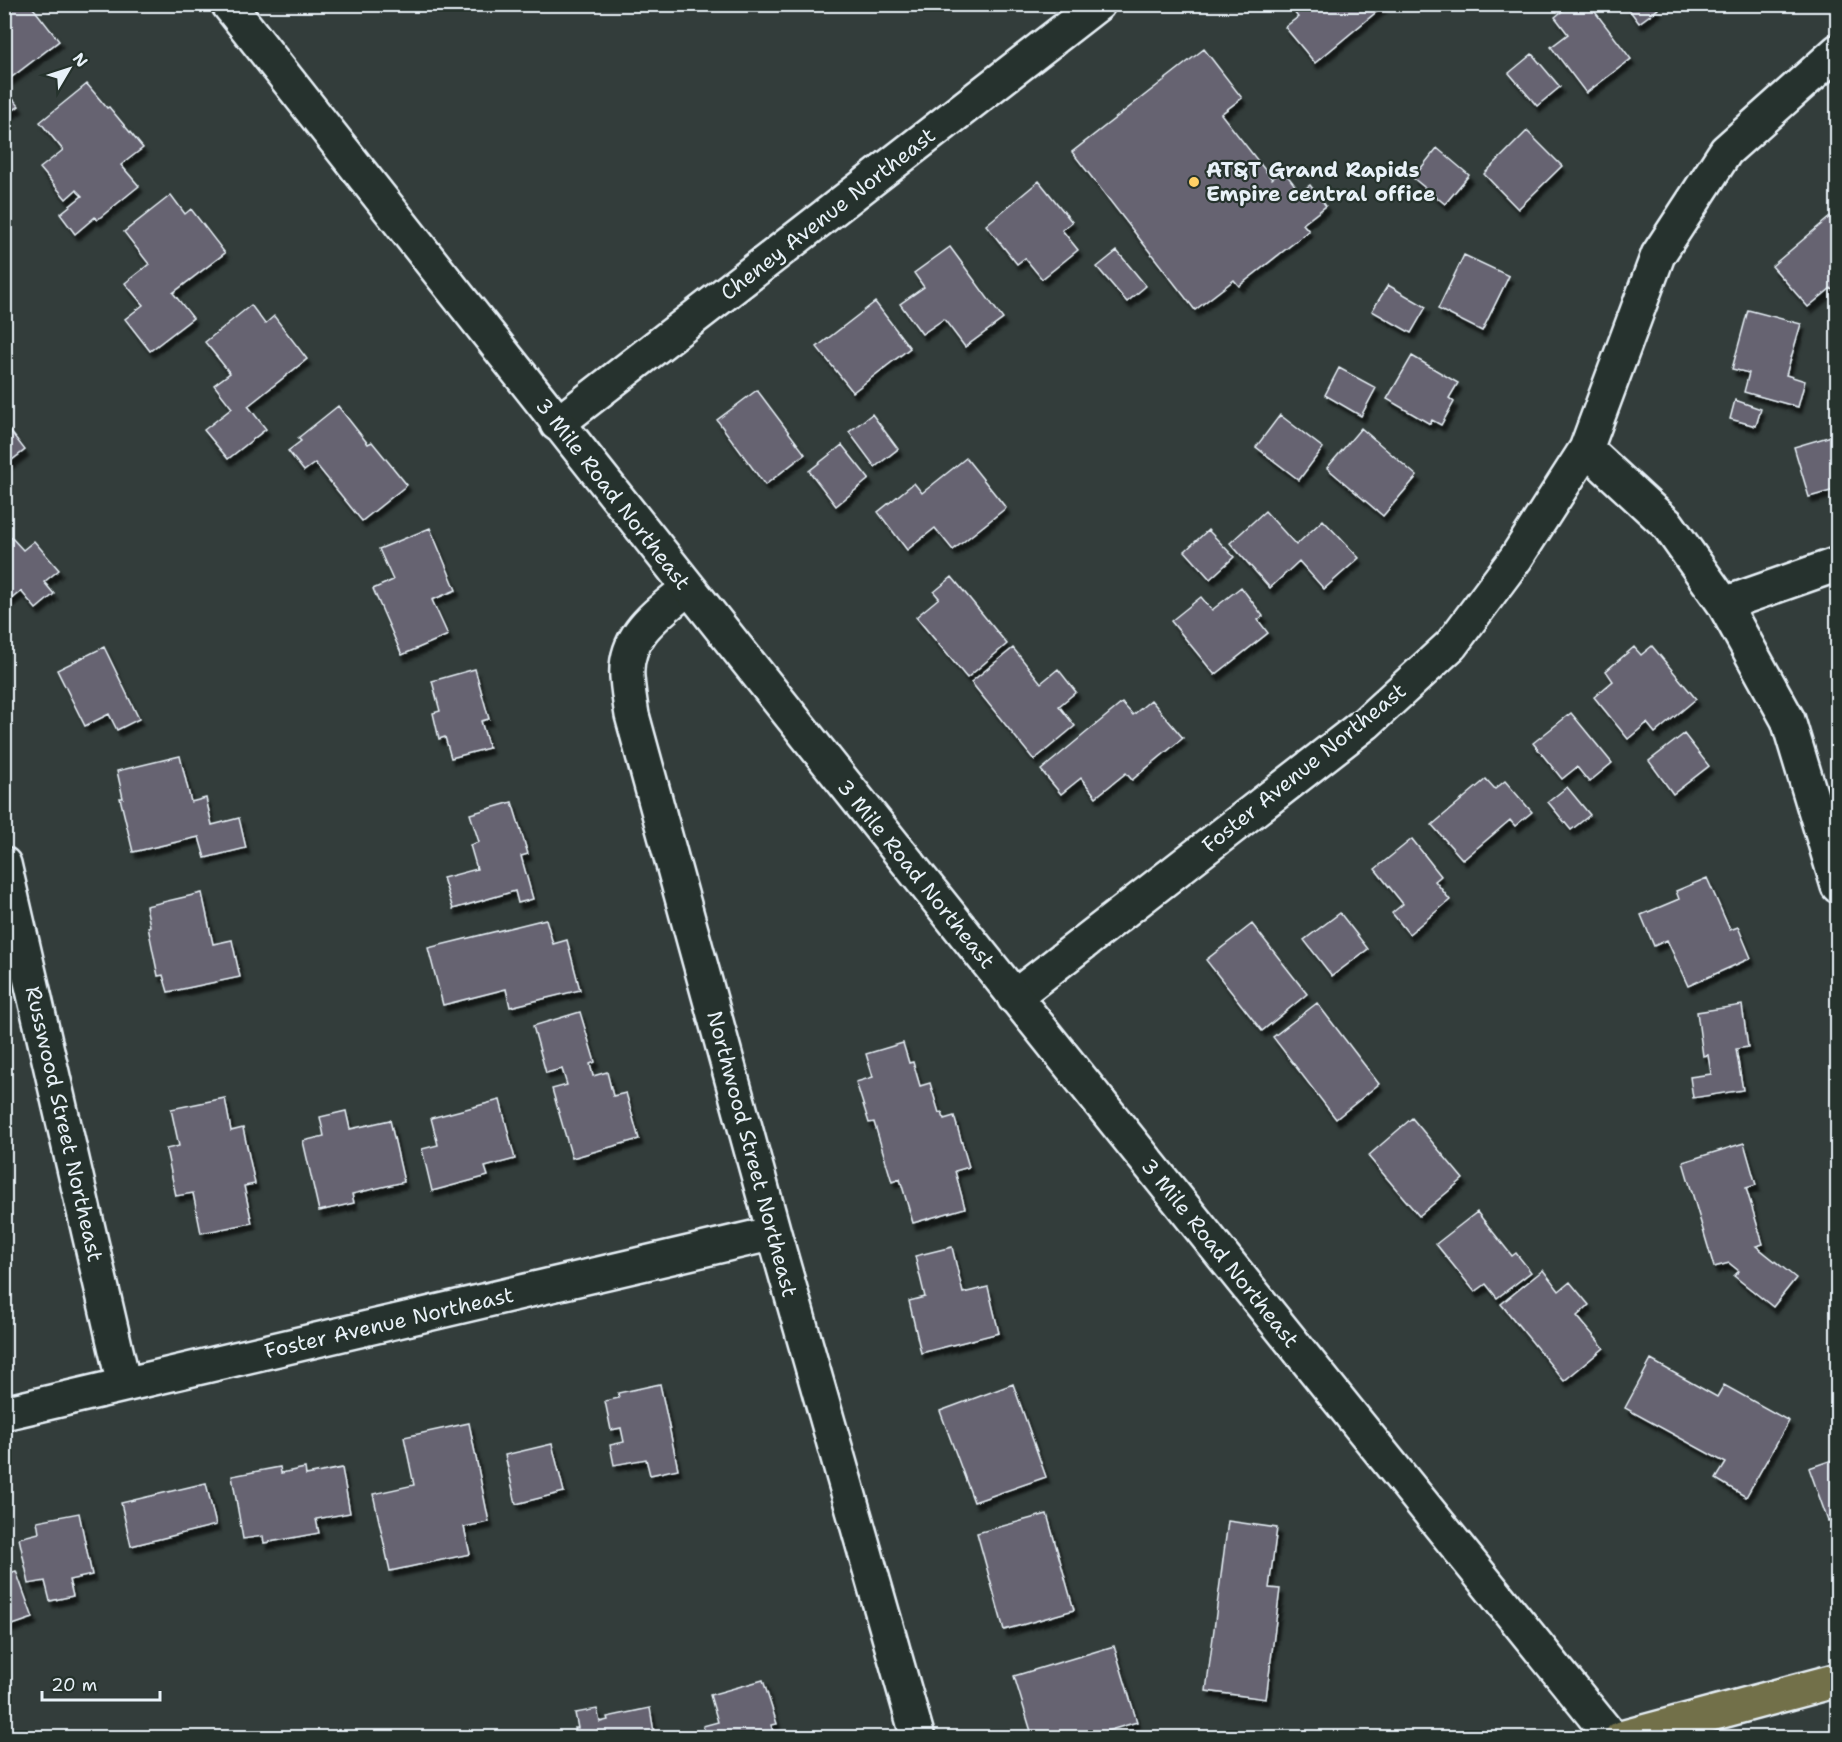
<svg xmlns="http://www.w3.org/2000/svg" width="1842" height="1742" viewBox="0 0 1842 1742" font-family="'Shantell Sans',sans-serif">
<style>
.building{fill:#666471;stroke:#e8f1f8;stroke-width:1.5;filter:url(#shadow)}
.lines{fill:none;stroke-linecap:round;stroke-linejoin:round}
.minor-casing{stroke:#e8f1f8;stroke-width:38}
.secondary-casing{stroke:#e8f1f8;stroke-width:38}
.primary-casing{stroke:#e8f1f8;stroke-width:38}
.minor{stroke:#26332d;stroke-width:33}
.secondary{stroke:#26332d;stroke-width:33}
.primary{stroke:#726f4a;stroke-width:33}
.poi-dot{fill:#ffd166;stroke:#26332d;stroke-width:2}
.labels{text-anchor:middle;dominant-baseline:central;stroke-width:4.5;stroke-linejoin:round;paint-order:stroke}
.poi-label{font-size:21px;font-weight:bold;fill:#e8f1f8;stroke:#26332d;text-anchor:start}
.street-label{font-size:21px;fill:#e8f1f8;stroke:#26332d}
</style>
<defs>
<filter id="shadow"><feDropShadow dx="3.5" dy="6" stdDeviation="1.5" flood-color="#0009"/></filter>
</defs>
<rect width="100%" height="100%" fill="#333d3b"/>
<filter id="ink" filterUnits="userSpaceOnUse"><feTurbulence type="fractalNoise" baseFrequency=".0167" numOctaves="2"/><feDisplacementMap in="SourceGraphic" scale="12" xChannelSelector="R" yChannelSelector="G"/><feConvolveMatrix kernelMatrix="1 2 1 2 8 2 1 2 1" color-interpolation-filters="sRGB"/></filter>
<g filter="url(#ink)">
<path class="building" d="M4 4H30L59 41 4 83Z
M1288 4H1386L1315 63 1285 27 1298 17Z
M1571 4H1589L1631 59 1586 93 1551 47 1568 34 1555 17Z
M1625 4H1654L1658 9 1639 23Z
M1204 49 1242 98 1221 114 1272 179 1283 170 1300 192 1310 185 1326 206 1303 224 1309 231 1239 286 1234 280 1195 310 1072 152Z
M1532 54 1560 87 1537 106 1509 73Z
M87 84 107 108 109 107 143 148 121 165 139 186 97 220 95 217 75 234 60 214 82 196 76 190 66 199 40 168 63 150 40 122Z
M4 88 19 106 4 117Z
M1527 131 1562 166 1518 209 1484 174Z
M1437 148 1469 175 1445 204 1413 178Z
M1039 181 1072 222 1062 230 1078 250 1042 279 1025 258 1017 264 986 225Z
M171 195 185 214 191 209 225 253 173 293 193 318 150 351 125 319 143 305 125 283 149 264 124 232Z
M1838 210V296L1831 288 1808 307 1772 266Z
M950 247 1003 319 965 347 944 319 922 334 900 304 924 287 914 273Z
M1117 251 1146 286 1127 302 1097 267Z
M1464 255 1509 276 1482 331 1438 309Z
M1388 285 1426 307 1411 333 1372 311Z
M875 302 910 348 853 392 817 347Z
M251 305 265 324 274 316 307 359 248 406 266 429 228 459 204 430 232 408 214 385 230 373 205 342Z
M1748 310 1801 324 1786 375 1805 381 1798 407 1744 392 1749 373 1732 369Z
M1412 356 1458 383 1449 398 1454 402 1441 425 1432 420 1430 424 1387 399Z
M1339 368 1376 388 1361 416 1325 395Z
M757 390 805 454 765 485 717 420Z
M1735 400 1761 409 1756 426 1730 419Z
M338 406 368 444 372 442 407 485 362 521 315 463 304 471 288 451 301 441 298 438Z
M872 414 898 449 875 467 849 432Z
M1280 415 1323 448 1299 480 1256 447Z
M4 423 25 450 4 466Z
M1361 428 1417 476 1383 516 1327 468Z
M1838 434V489L1809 497 1794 447Z
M842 445 869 479 836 506 809 471Z
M966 458 1006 508 953 550 935 528 907 550 878 512 914 483 922 493Z
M1265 511 1296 545 1323 520 1359 558 1324 589 1299 561 1270 588 1230 543Z
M430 528 456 590 432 600 448 635 402 655 373 589 393 580 379 549Z
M1208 530 1234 557 1210 579 1185 551Z
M11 537 23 550 34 541 59 570 44 582 54 594 36 609 21 591 4 605V542Z
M952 577 1007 644 967 678 916 617 939 598 934 592Z
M1241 587 1263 616 1258 620 1268 633 1215 675 1171 621 1201 597 1212 610Z
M1652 646 1696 699 1655 733 1647 723 1628 739 1594 697 1613 681 1606 671 1634 647 1641 655Z
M104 647 139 719 117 730 109 714 85 726 57 670Z
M1013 648 1041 683 1058 669 1076 692 1059 706 1075 726 1034 760 971 682Z
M475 669 489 719 481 721 489 748 451 758 445 737 439 739 433 713 440 711 432 681Z
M1151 700 1183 738 1132 780 1126 773 1096 797 1081 778 1061 794 1041 770 1122 703 1133 715Z
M1571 713 1612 763 1589 782 1577 767 1562 779 1533 743Z
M1684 734 1709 766 1673 794 1649 761Z
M180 756 191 802 206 798 212 825 239 818 246 848 205 858 199 837 133 852 120 798H123L117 771Z
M1486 779 1495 789 1505 781 1532 812 1515 826 1510 820 1463 860 1432 825Z
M1567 787 1590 815 1571 830 1548 802Z
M512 802 528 854 521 856 533 899 518 903 515 891 453 909 443 878 477 869 470 845 479 842 470 814Z
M1412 839 1441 876 1435 881 1450 900 1409 934 1392 913 1403 904 1375 869Z
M1707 878 1730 930 1738 927 1751 958 1688 986 1667 940 1654 946 1641 915 1679 899 1676 891Z
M202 893 213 944 232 940 240 977 168 992 163 975 158 976 148 927 150 926 146 906Z
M1340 913 1368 949 1332 976 1304 940Z
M546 919 553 944 567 940 580 990 510 1007 506 989 443 1005 428 948Z
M1252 924 1307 994 1262 1031 1206 960Z
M1317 1003 1379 1084 1336 1119 1273 1037Z
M1742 1005 1748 1047 1736 1049 1743 1090 1693 1098 1690 1077 1711 1074 1708 1055 1703 1056 1697 1012Z
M580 1012 595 1062 590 1064 593 1076 607 1072 613 1096 626 1093 639 1139 572 1158 552 1089 567 1085 562 1069 546 1073 533 1026Z
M903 1043 909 1063 913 1062 920 1086 930 1083 939 1113 942 1112 944 1119 954 1116 969 1167 955 1171 965 1208 913 1223 900 1179 892 1182 874 1122 869 1123 856 1082 873 1077 866 1054Z
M225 1098 231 1131 243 1128 255 1184 244 1186 252 1223 201 1233 193 1193 176 1196 166 1149 179 1146 171 1109Z
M500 1100 515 1159 485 1167 488 1176 432 1191 422 1149 438 1145 431 1118Z
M346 1111 350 1129 390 1120 404 1182 352 1194 354 1203 319 1211 303 1141 324 1136 320 1117Z
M1412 1118 1463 1179 1419 1216 1368 1156Z
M1744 1143 1756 1185 1746 1188 1763 1244 1756 1246 1796 1278 1773 1307 1734 1276 1739 1271 1729 1263 1714 1267 1683 1162Z
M1477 1212 1512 1256 1516 1253 1531 1272 1497 1298 1486 1284 1475 1292 1436 1244Z
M952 1247 963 1293 988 1287 999 1333 921 1353 909 1301 925 1297 915 1256Z
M1543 1270 1559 1291 1570 1282 1589 1305 1577 1316 1604 1348 1564 1381 1501 1304Z
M1651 1360 1717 1397 1724 1385 1789 1421 1746 1497 1716 1479 1726 1463 1625 1408Z
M660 1384 678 1469 650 1475 646 1459 614 1465 610 1445 624 1442 621 1428 611 1430 605 1401 619 1398 618 1393Z
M1013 1384 1046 1477 974 1502 940 1411Z
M469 1423 489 1522 464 1527 470 1554 390 1571 373 1494 414 1485 404 1437Z
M552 1444 564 1492 516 1504 505 1455Z
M1838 1458V1518L1828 1521 1809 1468Z
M280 1467 281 1473 305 1468 306 1475 342 1468 350 1513 316 1519 319 1533 264 1543 263 1536 243 1539 232 1476Z
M206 1483 216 1525 131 1546 121 1503Z
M79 1513 92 1575 69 1580 73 1596 50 1601 45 1581 29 1584 19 1538 39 1533 37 1521Z
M1047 1514 1074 1610 1004 1630 977 1533Z
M1228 1521 1277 1528 1269 1588 1280 1589 1266 1699 1206 1691Z
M16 1571 33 1618 4 1628V1575Z
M1114 1646 1137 1722 1084 1738H1033L1014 1676Z
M763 1680 777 1724 771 1725 775 1738H707L703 1726 718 1722 710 1695Z
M650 1708 655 1738H577L575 1728H578L575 1713 597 1709 600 1722 608 1720 607 1717Z"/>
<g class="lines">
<defs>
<path id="minor" d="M557 424 1098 4
M1586 449 1668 525 1724 604 1788 720 1838 886
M688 588C659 613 624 634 627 677 628 690 630 703 632 715L774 1233 918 1738
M1724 604 1838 564
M4 864 124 1385
M1014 997 1366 723 1451 645 1516 558 1586 449 1658 255 1726 151 1838 51
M4 1413 774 1233"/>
<path id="secondary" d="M228 4C685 586 1146 1163 1612 1738"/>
<path id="primary" d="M1621 1738 1838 1680"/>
</defs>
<use href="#minor" class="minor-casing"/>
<use href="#secondary" class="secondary-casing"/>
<use href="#primary" class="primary-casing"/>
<use href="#minor" class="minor"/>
<use href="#secondary" class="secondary"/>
<use href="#primary" class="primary"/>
</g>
</g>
<circle class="poi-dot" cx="1194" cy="182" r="6"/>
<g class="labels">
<g class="poi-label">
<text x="1206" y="170">AT&amp;T Grand Rapids<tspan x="1206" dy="24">Empire central office</tspan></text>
</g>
<g class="street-label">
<text transform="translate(828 214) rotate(-38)">Cheney Avenue Northeast</text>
<text transform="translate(613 494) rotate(52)">3 Mile Road Northeast</text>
<text transform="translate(1304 768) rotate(-39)">Foster Avenue Northeast</text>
<text transform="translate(916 874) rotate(51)">3 Mile Road Northeast</text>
<text transform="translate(64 1124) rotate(77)">Russwood Street Northeast</text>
<text transform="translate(752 1154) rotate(75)">Northwood Street Northeast</text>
<text transform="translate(1220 1253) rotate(51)">3 Mile Road Northeast</text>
<text transform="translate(389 1323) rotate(-13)">Foster Avenue Northeast</text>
</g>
</g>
<rect width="1842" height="1742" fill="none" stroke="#26332d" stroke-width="24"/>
<rect x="12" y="12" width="1818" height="1718" fill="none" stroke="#e8f1f8" stroke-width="2" filter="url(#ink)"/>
<g transform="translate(69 69) rotate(51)" stroke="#26332d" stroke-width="4.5" paint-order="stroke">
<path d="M0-4.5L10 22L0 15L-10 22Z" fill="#e8f1f8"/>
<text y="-9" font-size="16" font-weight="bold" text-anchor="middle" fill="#e8f1f8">N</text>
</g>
<path d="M42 1691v9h118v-9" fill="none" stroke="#e8f1f8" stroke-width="3"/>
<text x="51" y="1691" font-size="18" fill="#e8f1f8" stroke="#26332d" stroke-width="4.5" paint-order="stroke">20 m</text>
</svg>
